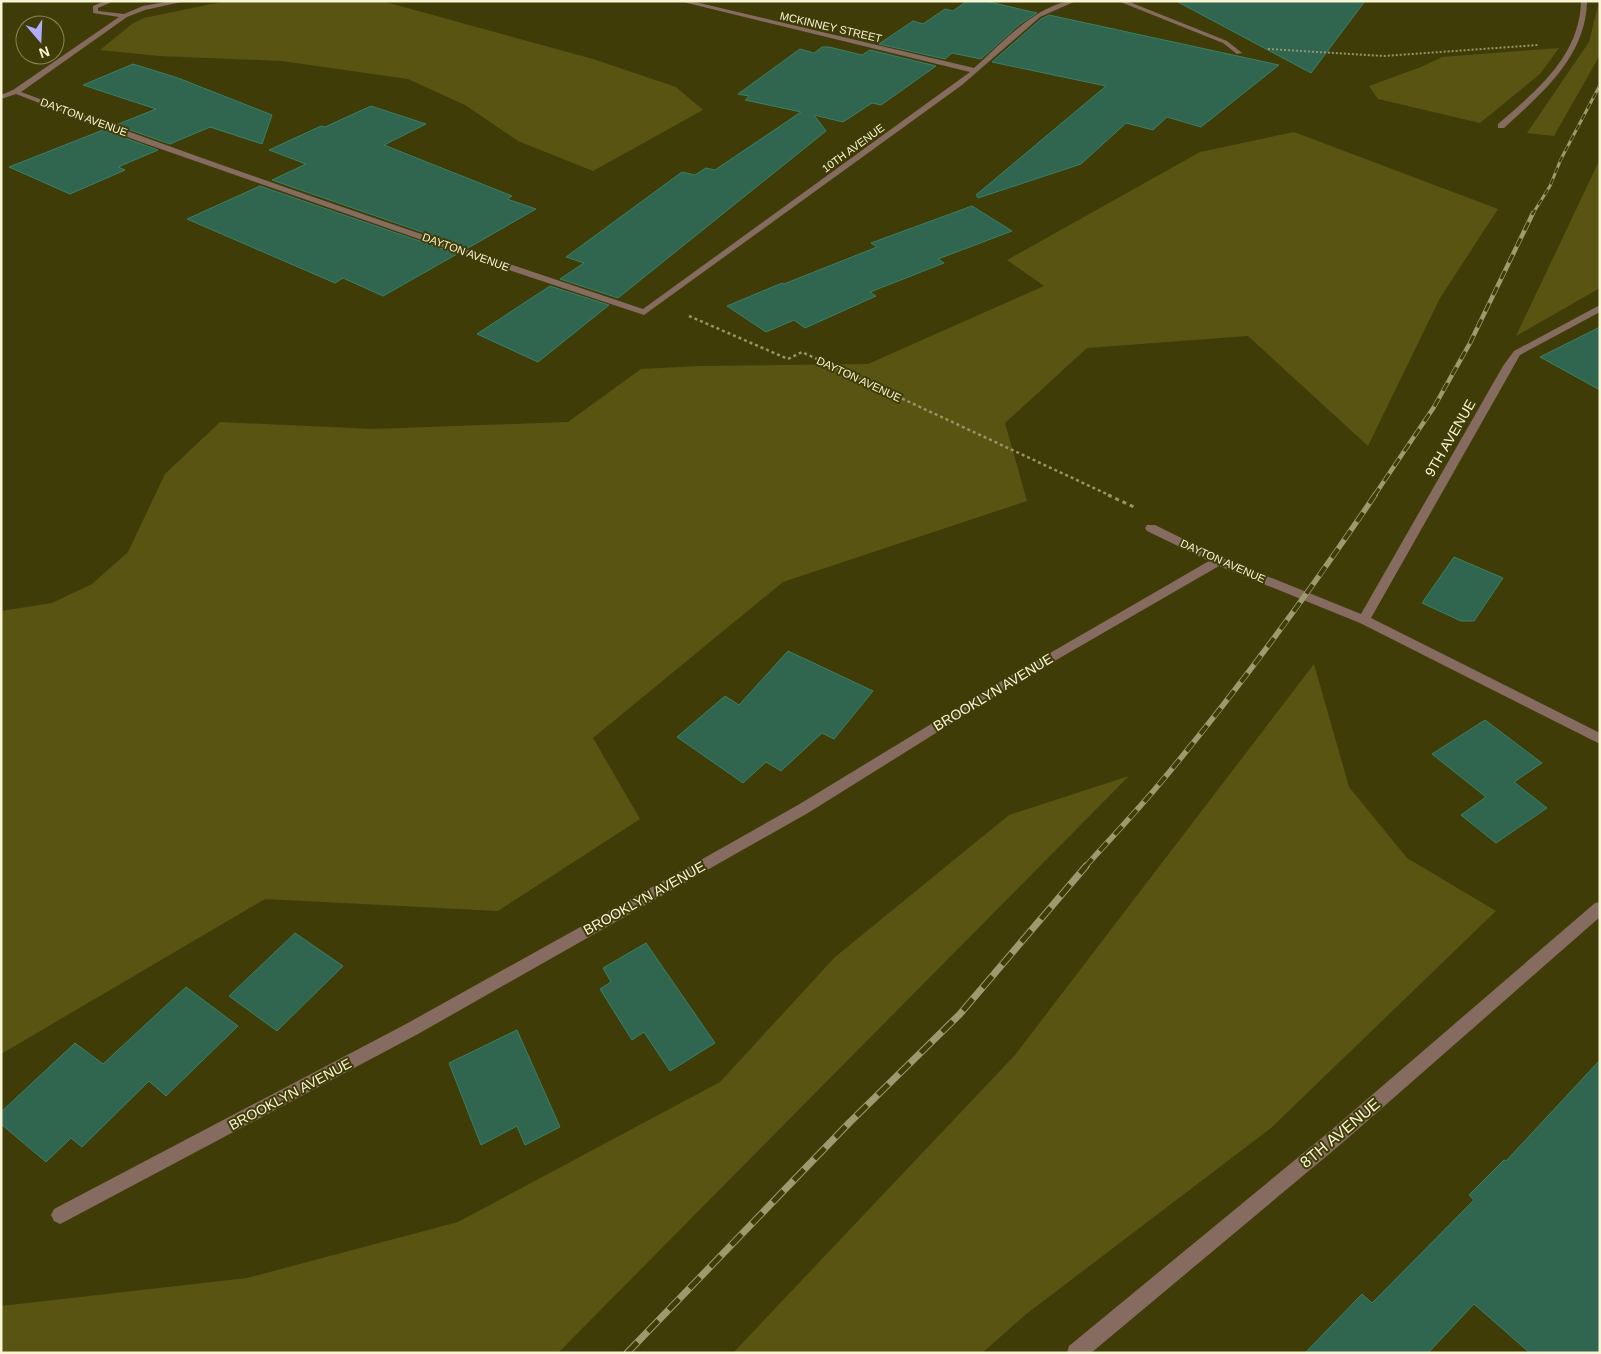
<svg xmlns="http://www.w3.org/2000/svg" width="1601" height="1354" viewBox="0 0 1601 1354" font-family="Helvetica,sans-serif">
<style>
.green{fill:#595412}
.building{fill:#306550;stroke:#398165}
.lines{fill:none;stroke-linecap:round;stroke-linejoin:round}
.path-far2{stroke:#979469;stroke-width:2;stroke-dasharray:2 2;stroke-linecap:butt}
.path-far1{stroke:#979469;stroke-width:2.5;stroke-dasharray:3 3;stroke-linecap:butt}
.path{stroke:#979469;stroke-width:3;stroke-dasharray:4 4;stroke-linecap:butt}
.minor{fill:#866c60;fill-rule:evenodd}
.rail-far3-casing{stroke:#9d9a70;stroke-width:3}
.rail-far2-casing{stroke:#9d9a70;stroke-width:4.5}
.rail-far1-casing{stroke:#9d9a70;stroke-width:5.5}
.rail-casing{stroke:#9d9a70;stroke-width:7}
.rail-far3{stroke:#403c08;stroke-width:2;stroke-dasharray:6;stroke-linecap:butt}
.rail-far2{stroke:#403c08;stroke-width:3;stroke-dasharray:9;stroke-linecap:butt}
.rail-far1{stroke:#403c08;stroke-width:4;stroke-dasharray:11;stroke-linecap:butt}
.rail{stroke:#403c08;stroke-width:5;stroke-dasharray:15;stroke-linecap:butt}
.labels{text-anchor:middle;dominant-baseline:central;stroke-width:4;stroke-linejoin:round;paint-order:stroke}
.far-street-label{font-size:11px;fill:#f7f5d4;stroke:#403c08}
.street-label{font-size:14px;fill:#f7f5d4;stroke:#403c08}
.near-street-label{font-size:16px;fill:#f7f5d4;stroke:#403c08}
</style>
<rect width="100%" height="100%" fill="#403c08"/>
<path class="green" d="M226 1H382L593 59 676 87 703 110 593 171 518 141 465 105 408 79 282 61 159 56 100 50 132 24 144 18Z
M1598 1H1600V55L1554 136 1527 133 1589 42 1598 6Z
M1559 48 1540 74 1480 123 1378 99 1369 86 1421 67 1442 57Z
M1294 132 1498 209 1440 298 1368 446 1248 336 1087 348 1005 423 1027 501 783 582 593 738 640 819 498 911 265 899 1 1054V611L52 603 92 584 128 552 165 474 220 422 374 429 568 422 641 369 700 366 868 364 1044 286 1007 260 1200 152Z
M1600 159V288L1516 336Z
M1314 664 1349 787 1407 858 1496 911 1271 1128 1025 1315 982 1353H733L1015 1055Z
M1129 776 558 1353H1V1306L247 1278 458 1222 720 1082 835 957 1009 815Z"/>
<path class="building" d="M967 1H985L1037 13 1020 24 981 59 952 53 945 59 879 44 913 21 923 24 945 9 953 11Z
M1176 1H1365L1311 73Z
M1049 15 1279 65 1201 127 1167 117 1153 130 1126 123 1081 164 978 198 976 195 1106 86 992 62 1041 19Z
M822 47H829L862 55 870 50 936 66 881 105 872 103 843 122 814 115 826 131 618 298 560 279 584 263 566 257 682 172 695 175 706 168 715 170 801 112 745 100 749 96 738 94 800 49 814 53Z
M133 64 178 78 272 115 262 144 210 127 170 144 116 125 156 109 83 85Z
M371 106 426 124 384 145 512 196 507 199 536 209 468 248 272 180 306 164 269 150 321 126 325 127Z
M103 130 158 150 118 167 125 170 70 194 9 167Z
M260 186 457 254 383 296 343 278 335 283 187 219Z
M972 206 1012 231 938 259 944 263 870 292 876 296 805 328 794 320 766 332 727 306 782 283 784 284 877 247 871 243Z
M550 286 609 305 538 362 477 334Z
M1600 327V390L1540 357Z
M1454 557 1503 578 1474 621H1461L1422 603Z
M788 651 873 691 834 739 822 733 781 771 766 762 743 783 677 737 725 696 739 705Z
M1485 720 1542 763 1514 782 1547 808 1496 843 1461 815 1486 797 1432 754Z
M295 933 343 966 277 1031 229 996Z
M646 943 715 1043 670 1071 644 1032 632 1040 600 989 611 982 603 968Z
M186 987 238 1026 166 1096 149 1081 82 1147 71 1138 46 1162 1 1124V1112L75 1043 103 1064Z
M517 1030 560 1127 525 1145 517 1126 481 1145 449 1063Z
M1600 1060V1353H1530L1474 1304 1428 1353H1305L1362 1294 1372 1303 1474 1200 1469 1195 1504 1160 1506 1161Z"/>
<g class="lines">
<path class="path-far2" d="M1268 49 1384 56 1538 45"/>
<path class="path-far1" d="M689 316 788 359 802 352 1111 496"/>
<path class="path" d="M1108 495 1134 507"/>
<path class="minor" d="M105 1H114L98 8V11L124 14 143 6 171 1H186L145 10 127 17 21 92C227 169 435 239 643 309L970 72 679 1H691L974 68C1000 45 1039 1 1076 1L1040 17 962 85 644 315 482 261 138 141 16 94 1 99V95L13 90 119 17 93 13V6Z
M1118 1H1127L1227 41 1242 53 1237 54 1223 43Z
M1581 1H1587C1586 57 1542 93 1504 128H1498V124C1536 91 1580 56 1581 1Z
M1600 305V312L1520 355 1371 618 1600 733V744L1360 623 1219 566 1008 688 808 813 716 865 418 1034 66 1221 60 1224 54 1221 51 1215 54 1209 406 1024 706 857 798 805 1000 682 1209 561 1147 531 1145 528 1147 525H1155L1222 558 1361 614 1503 366 1514 351Z
M1600 902V917L1341 1144 1091 1353H1067L1069 1346 1329 1132 1595 903Z"/>
<defs>
<path id="rail-far3" d="M1532 215 1550 186 1561 159 1600 85"/>
<path id="rail-far2" d="M1374 496 1434 407 1470 343 1533 213"/>
<path id="rail-far1" d="M1085 867C1110 839 1137 811 1161 782 1238 690 1308 594 1375 495"/>
<path id="rail" d="M627 1353 849 1123 960 1014 1086 866"/>
</defs>
<use href="#rail-far3" class="rail-far3-casing"/>
<use href="#rail-far2" class="rail-far2-casing"/>
<use href="#rail-far1" class="rail-far1-casing"/>
<use href="#rail" class="rail-casing"/>
<use href="#rail-far3" class="rail-far3"/>
<use href="#rail-far2" class="rail-far2"/>
<use href="#rail-far1" class="rail-far1"/>
<use href="#rail" class="rail"/>
</g>
<g class="labels">
<g class="far-street-label">
<text transform="translate(831 27) rotate(13)">MCKINNEY STREET</text>
<text transform="translate(84 117) rotate(20)">DAYTON AVENUE</text>
<text transform="translate(853 148) rotate(-36)">10TH AVENUE</text>
<text transform="translate(466 252) rotate(20)">DAYTON AVENUE</text>
<text transform="translate(859 379) rotate(25)">DAYTON AVENUE</text>
<text transform="translate(1223 561) rotate(24)">DAYTON AVENUE</text>
</g>
<g class="street-label">
<text transform="translate(1450 438) rotate(-60)">9TH AVENUE</text>
<text transform="translate(993 692) rotate(-31)">BROOKLYN AVENUE</text>
<text transform="translate(644 898) rotate(-29)">BROOKLYN AVENUE</text>
<text transform="translate(290 1094) rotate(-28)">BROOKLYN AVENUE</text>
</g>
<g class="near-street-label">
<text transform="translate(1340 1133) rotate(-40)">8TH AVENUE</text>
</g>
</g>
<rect width="1601" height="1354" fill="none" stroke="#f7f5d4" stroke-width="5"/>
<g transform="translate(40 40) rotate(161)"><circle r="24" fill="#403c08" stroke="#89865a"/>
<path d="M0-4L9 19L0 12L-9 19Z" fill="#b0aefa"/>
<text y="-8" font-size="14" font-weight="bold" text-anchor="middle" fill="#f7f5d4">N</text>
</g>
</svg>
